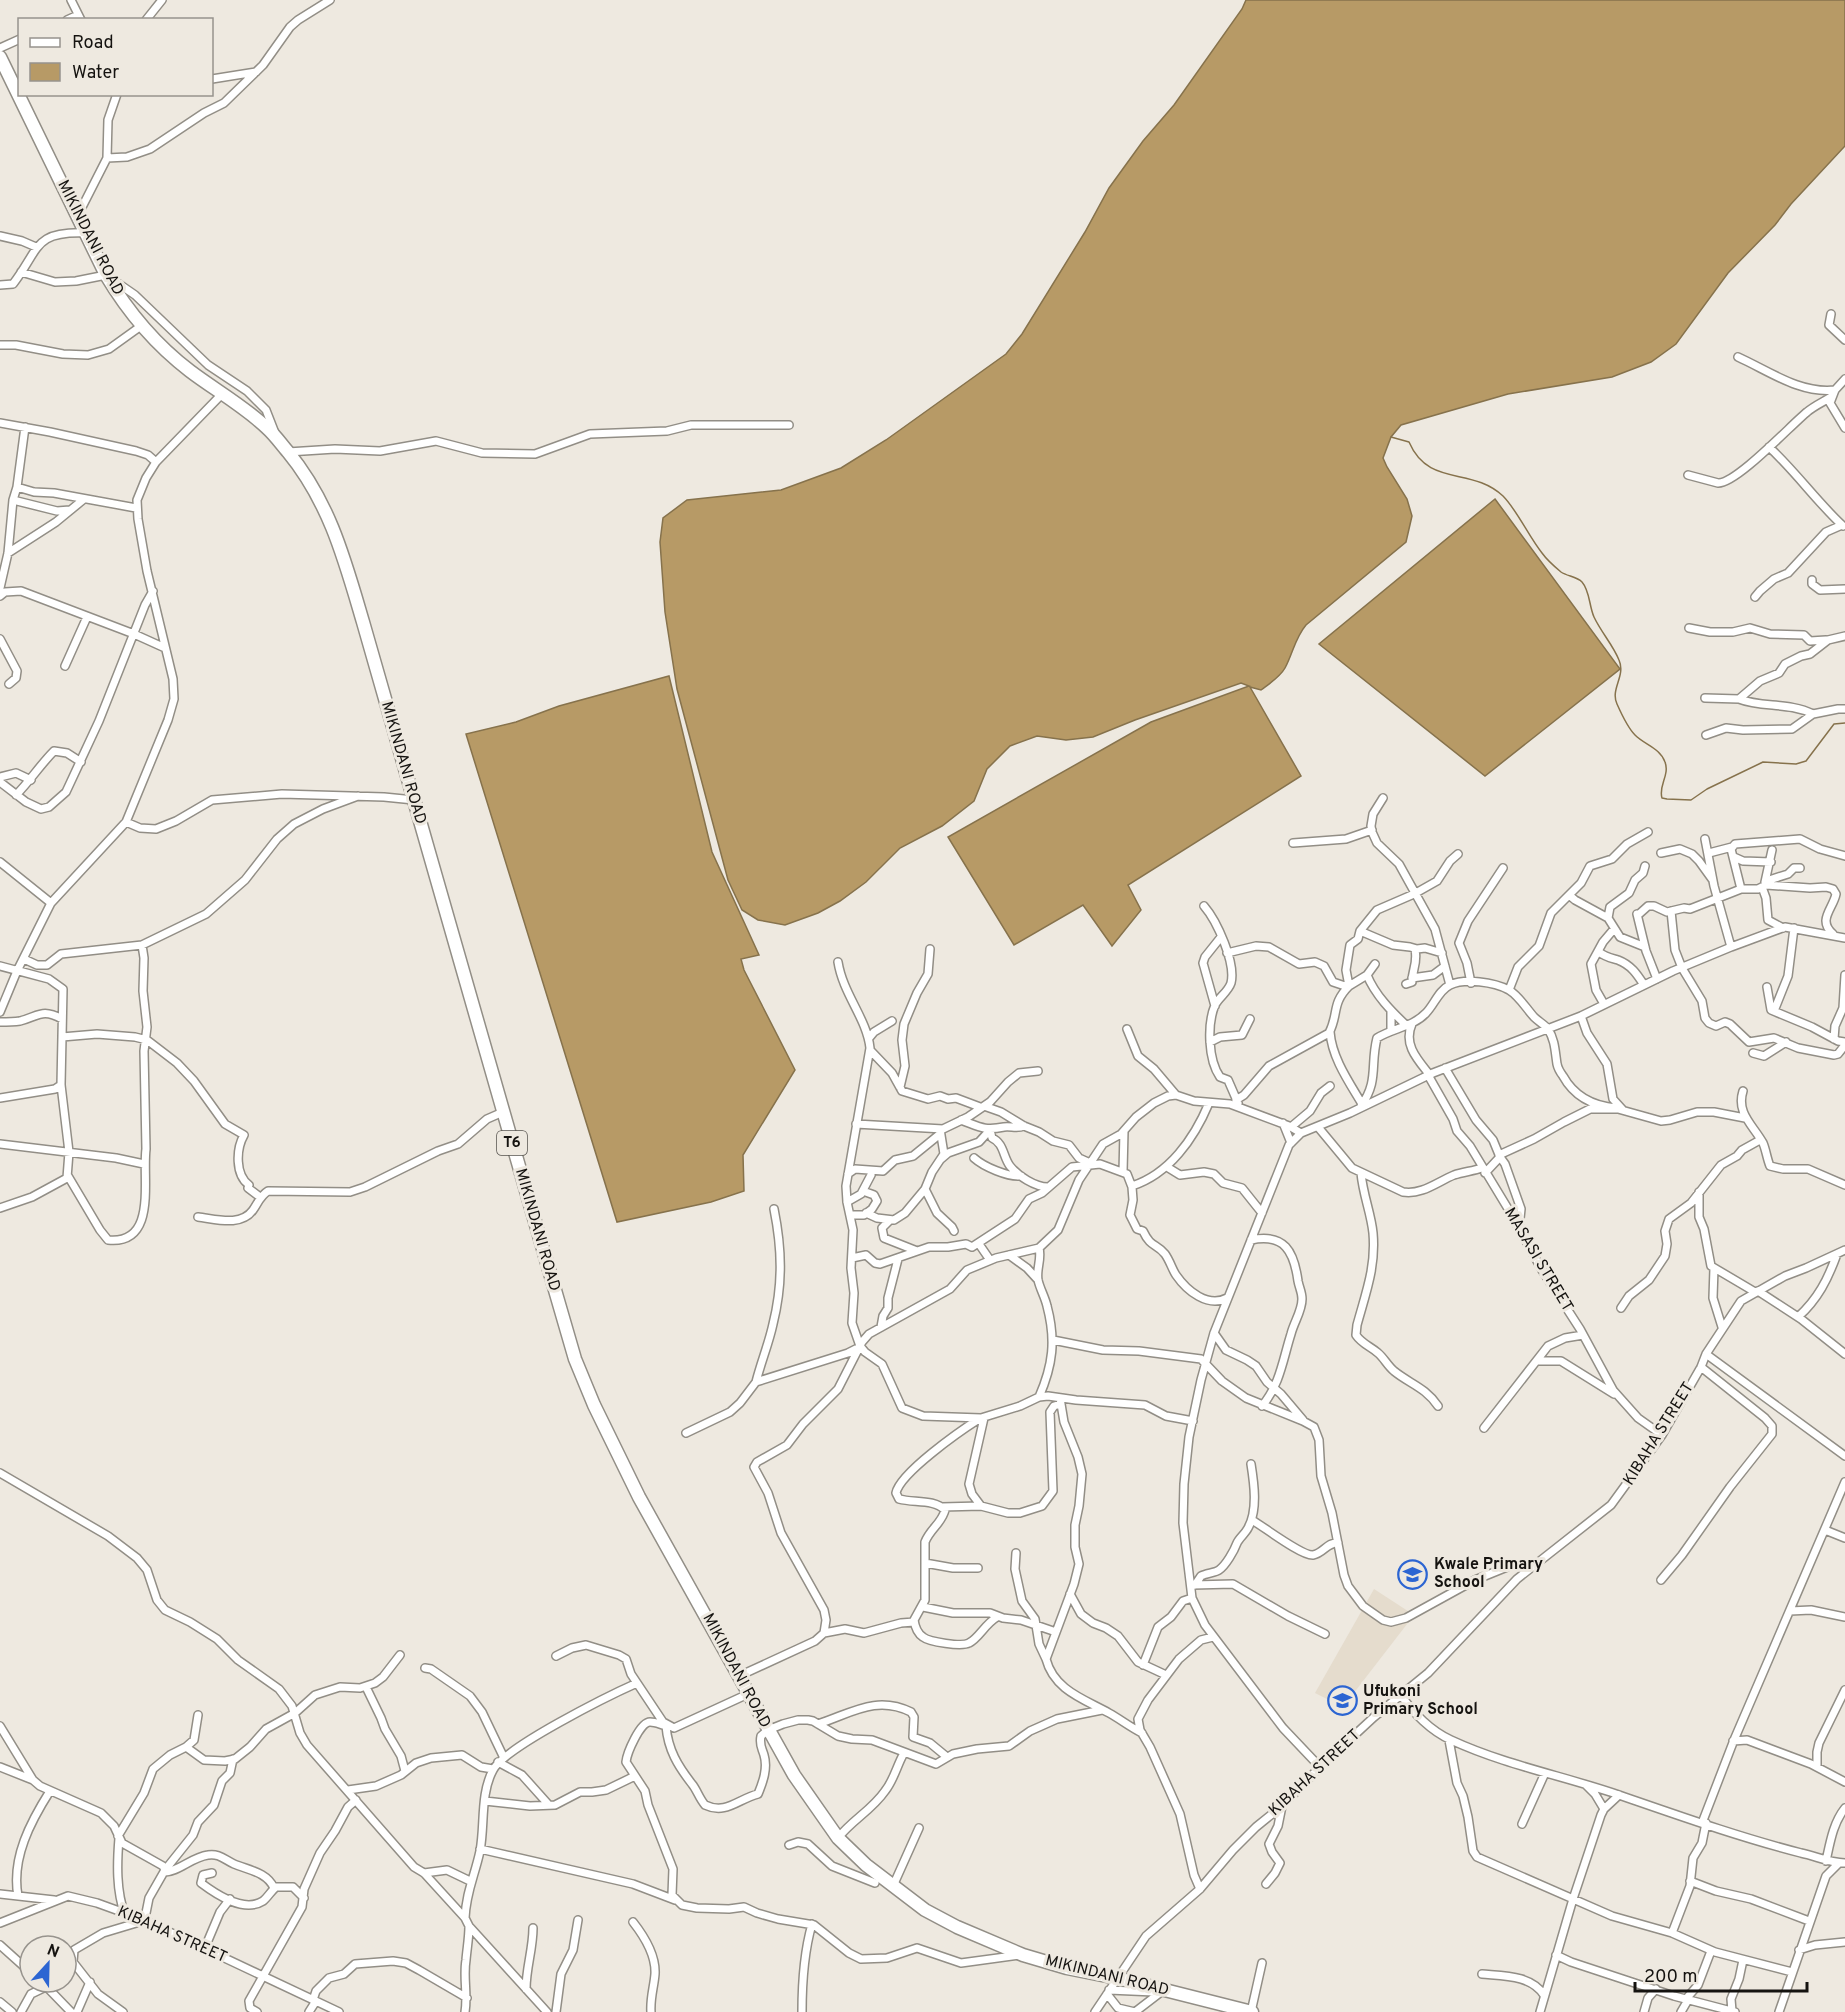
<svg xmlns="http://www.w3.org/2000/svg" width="1845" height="2012" viewBox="0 0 1845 2012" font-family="Overpass,sans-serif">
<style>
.built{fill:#e5dccd}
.water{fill:#b79a66;stroke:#86724c;stroke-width:1.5}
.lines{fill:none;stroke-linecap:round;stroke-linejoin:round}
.stream{stroke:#86724c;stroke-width:1.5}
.minor-casing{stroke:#928e86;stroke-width:10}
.trunk-casing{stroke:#928e86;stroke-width:15}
.minor{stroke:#fff;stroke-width:7}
.trunk{stroke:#fff;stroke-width:12}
.labels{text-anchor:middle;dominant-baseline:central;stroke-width:6;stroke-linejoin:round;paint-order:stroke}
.shield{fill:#eee9e0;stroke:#56534e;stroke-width:1.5}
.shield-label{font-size:15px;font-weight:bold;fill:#151310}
.street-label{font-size:16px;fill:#151310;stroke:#eee9e0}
.poi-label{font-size:16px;font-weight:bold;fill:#151310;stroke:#eee9e0;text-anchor:start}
</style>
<rect width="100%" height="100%" fill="#eee9e0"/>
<path class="built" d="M1374 1589 1414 1615 1343 1707 1315 1693Z"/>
<path class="water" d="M1246 0H1845V146L1791 204 1775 225 1728 273 1676 344 1651 362 1612 377 1508 394 1401 425 1391 437 1383 458 1387 467 1407 499 1412 516 1406 542 1306 625C1295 638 1293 653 1285 668 1280 677 1269 684 1261 690L1250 687 1301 776 1128 885 1141 910 1112 946 1083 905 1014 945 948 837 1151 722 1249 686 1241 683 1135 720 1093 737 1066 740 1037 736 1010 746 987 769 974 801 942 826 900 848 866 882 840 901 818 913 785 925 758 920 742 910 728 880 677 689 665 612 660 542 663 518 687 500 781 490 841 468 886 440 1006 354 1022 334 1085 232 1109 188 1143 141 1174 105 1242 9Z
M1495 499 1620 669 1485 776 1319 644Z
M669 676 712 852 759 955 741 959 744 970 795 1070 743 1155 744 1191 711 1202 617 1222 466 734 516 722 559 706Z"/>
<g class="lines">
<path class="stream" d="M1391 437 1409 442C1429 488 1471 466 1503 496 1517 510 1529 537 1542 553 1547 560 1555 567 1561 572 1567 576 1577 577 1582 582 1590 591 1589 606 1594 617 1601 632 1613 645 1619 660 1626 676 1610 689 1617 704 1621 713 1628 728 1635 735 1645 745 1660 748 1665 762 1670 775 1658 786 1662 798L1667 799 1691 800 1707 789 1763 762 1796 764 1806 761 1834 724 1845 723"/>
<defs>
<path id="minor" d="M71 0 81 20
M67 20 78 15
M146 20 162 0
M0 48 20 39
M212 79 256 72
M107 158 127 157 150 149 204 113 224 103 263 65 290 27 298 20 330 0
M78 215 107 158 108 120 117 94
M0 236 22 241 36 247
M21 272 55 282 76 281 106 275 135 295 208 365 247 391 266 410 275 433
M0 285 13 284C40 249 33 231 86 233
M1831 314 1829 325 1845 340
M0 345H16L63 354 88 355 109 349 141 326
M1738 357C1769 371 1800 394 1835 390
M1845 379 1835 390 1830 403 1845 428
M0 423 50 432 136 451 148 455 156 462
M1769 447C1796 472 1817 502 1843 526
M288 452 335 449 380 451 436 441 482 453 535 454 590 434 667 431 691 425H789
M1688 475 1718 483C1736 484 1791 425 1807 412 1814 406 1823 402 1831 397
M17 487 34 492 54 493 136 508
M13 500 57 511 70 510
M8 553 56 522 84 499
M1812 580V584L1820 590 1845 589
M0 588 8 553 13 500 17 487 25 427
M0 596 5 592 21 591 134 634 165 648
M1755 597 1760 591 1774 579 1788 573 1826 532 1842 525
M1689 628 1710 632H1733L1750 628 1770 634 1804 635 1810 641 1826 640
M0 639 17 671 16 678 9 684
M65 666 87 617
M1705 698 1739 699 1760 681 1779 673 1785 664 1801 656 1810 654 1828 640 1845 636
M1739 699C1762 708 1789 702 1813 714
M1706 735 1726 728 1743 730 1792 729 1813 714 1838 709H1845
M0 777 16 773 31 780
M0 782 26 802 41 809 49 807 66 792 99 721 145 605 153 591
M16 795C30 781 40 765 54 751L67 753 81 762
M1383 798 1373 814 1371 826 1372 832 1377 843 1399 864 1435 929 1450 985
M126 822 140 828 156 829 176 821 212 800 282 794 384 797 414 800
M1705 839 1714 886 1731 947
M1293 843 1346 839 1372 830
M1661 853 1680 849 1692 854 1699 861 1712 879
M1709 853 1732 847
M1734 857 1743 861 1771 862
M0 862 51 903
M1766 881 1788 874 1794 868H1800
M1765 882 1772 850
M1762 887 1766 898 1768 920 1783 928
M1741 889 1731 849 1735 844 1800 839 1820 849 1845 856
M1569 895 1575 900 1608 918 1620 937 1645 947
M1204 906C1217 921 1236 963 1231 983 1228 992 1219 997 1215 1005 1207 1024 1208 1060 1220 1077L1228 1080 1238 1103
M1671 911 1675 950 1682 968 1702 1001 1705 1018 1709 1023 1716 1026 1725 1022 1730 1024 1749 1042 1774 1038 1798 1048 1834 1055 1838 1054 1845 1045
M1637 914 1646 951 1657 979
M1638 915 1648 906H1654L1667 912 1684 908 1690 909 1741 889H1758L1766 885 1810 888 1826 887 1833 889 1836 894C1833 909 1817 920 1833 934
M1608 918 1610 907 1629 893 1635 880 1643 873 1645 866
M1360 931 1393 945 1410 947 1417 949 1425 948 1442 953
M1599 952C1605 957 1611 958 1618 960 1631 965 1637 974 1644 985
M1227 953 1256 946 1269 947 1299 964 1315 962 1324 966 1333 982 1348 987
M24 959 37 965H47L61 954 142 945 206 914 245 880 277 839 294 824 323 809 358 796
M838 962C843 994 867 1019 870 1048L846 1186 847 1202 853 1230 851 1268 854 1293 852 1323 860 1346 865 1352 882 1364 902 1408 923 1416 981 1418 1020 1406 1039 1397 1048 1396 1076 1400 1145 1405 1166 1416 1193 1421
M0 966 49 979 63 989 61 1085 69 1152 67 1178 32 1197 0 1208
M1367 975C1375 995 1392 1012 1407 1026
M1412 978 1433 975 1445 966
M1471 983 1467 963 1459 943 1468 921 1503 868
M1406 984 1412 982C1412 969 1418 964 1415 949
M1349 986 1367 975 1375 964
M1767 987 1771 1010 1812 1027 1838 1041 1845 1042
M1509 990 1518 967 1539 946 1551 913 1581 883 1590 866 1612 859 1627 844 1648 832
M1604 1004 1596 990 1591 964 1603 942 1614 929
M1215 1006 1203 963 1205 957 1221 937
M1774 1011 1788 976 1794 928
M0 1012 17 971 51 903 126 822 168 720 174 699 173 679 147 571 138 519 137 500 146 478 156 462 222 394
M1581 1016 1587 1033 1607 1064 1613 1099 1623 1110
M0 1022C7 1022 13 1022 20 1021 39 1016 42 1008 62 1019
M1412 1024C1403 1044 1417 1059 1429 1074
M1127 1029 1138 1056 1154 1069 1176 1095
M1391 1031V1011
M1330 1032C1332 1058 1349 1082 1362 1104
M62 1037 97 1034 135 1037 147 1040 177 1063 194 1081 225 1124 244 1135C236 1149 235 1175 249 1185L248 1188 260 1197
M869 1038 874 1032 892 1021
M1834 1039 1835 1026 1843 1008 1845 975
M1210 1042 1220 1037 1242 1035 1250 1019
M870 1050 892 1073 902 1091 928 1099 940 1096 948 1099 956 1098 980 1107
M1753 1053 1764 1056 1786 1042
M1445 1068 1476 1120 1493 1140 1500 1157 1505 1164 1521 1209 1519 1228
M1428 1075 1453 1119 1457 1131 1470 1146 1510 1212 1542 1270 1580 1329 1613 1390 1638 1418 1662 1435
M900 1087 905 1066 902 1040 904 1024 917 993 928 974 930 949
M1743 1091C1736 1113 1753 1125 1763 1143 1766 1150 1767 1159 1770 1166L1783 1169H1808L1845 1185
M0 1098 55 1089 61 1085
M1236 1100 1244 1095 1269 1066 1329 1033C1339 1014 1331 1004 1349 986L1346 970 1350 945 1358 939 1360 931 1377 910 1414 894 1437 881 1450 861 1458 854
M984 1106 1001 1112 1024 1126 1039 1132 1053 1141 1069 1145 1079 1158 1090 1163
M1361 1106C1379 1081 1370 1065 1377 1038 1393 1028 1413 1027 1426 1013 1434 1005 1439 990 1450 985 1465 978 1494 982 1509 990 1519 996 1526 1008 1534 1017 1538 1021 1545 1025 1548 1029 1555 1040 1555 1051 1557 1064 1558 1069 1560 1072 1563 1076 1574 1096 1593 1106 1616 1108
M961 1120C980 1127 984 1131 1004 1127 1011 1126 1017 1129 1024 1126
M1283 1123 1291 1143
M856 1124 943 1129 968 1117 990 1102 1008 1082 1019 1073 1038 1071
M1291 1127 1310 1111 1321 1093 1330 1086
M1318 1127 1352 1168 1403 1192C1422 1195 1437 1182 1454 1175 1463 1172 1473 1171 1482 1168
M940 1129 944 1154 932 1172 925 1189 937 1213 952 1227 954 1231
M0 1144 116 1158 144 1164
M1499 1155 1534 1139 1564 1122 1590 1109H1618L1661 1121 1670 1120 1697 1112H1714L1745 1118
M974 1158C984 1167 1008 1177 1021 1176
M941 1159 948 1153 979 1142 990 1130 992 1138C1004 1143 1003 1157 1010 1166 1018 1176 1035 1187 1048 1187
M1167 1167 1180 1175 1204 1172 1214 1174 1223 1183 1242 1188 1262 1213
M1123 1172 1124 1131
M1361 1173C1363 1195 1371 1213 1373 1233 1376 1267 1366 1292 1357 1325L1356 1335C1362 1344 1370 1346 1378 1353 1384 1358 1387 1365 1394 1371 1410 1384 1425 1387 1438 1406
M1485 1173 1500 1157
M848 1174 855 1169 883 1171 895 1160 913 1156 940 1134
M68 1176 100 1230 108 1240C158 1245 142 1179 146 1149L144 1051 147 1027 143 991 144 958 142 945
M1132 1186C1169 1174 1194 1139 1209 1103
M1699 1192V1217L1704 1229 1711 1266 1755 1292
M847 1202 861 1194 871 1175
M866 1213 877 1218 894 1220 905 1213 925 1189
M850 1215H864L872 1209 877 1201 874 1195 863 1191
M198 1217C216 1219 241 1227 253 1210 258 1203 260 1196 268 1191L350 1192 365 1187 438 1151 458 1144 487 1119 503 1112
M890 1220 882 1228 884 1238 917 1251
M1251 1240C1285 1233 1294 1252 1298 1281 1299 1287 1302 1292 1302 1299 1302 1311 1294 1322 1291 1334 1283 1359 1280 1385 1262 1406
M979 1244 990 1260
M1039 1248C1042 1259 1036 1269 1038 1280 1040 1289 1045 1297 1047 1306 1056 1340 1053 1365 1039 1397
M1009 1255 1027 1268 1038 1280
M852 1258 866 1255 875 1263 880 1264 929 1247H948L966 1244 972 1247 1015 1219 1029 1199 1042 1193 1072 1167 1100 1164 1127 1174 1132 1187 1133 1200 1130 1215 1137 1229 1143 1231C1151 1248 1156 1243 1165 1254 1170 1261 1172 1269 1176 1275 1187 1291 1208 1308 1227 1298
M1714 1268 1713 1298 1722 1327
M1758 1291 1801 1319 1845 1354
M1621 1308 1629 1296 1649 1280 1665 1256 1667 1244 1665 1231 1669 1219 1691 1203 1721 1165 1737 1156 1742 1150 1760 1140
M1798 1317C1818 1299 1828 1279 1837 1254
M881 1327 883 1316 888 1308V1298L898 1259
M1214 1333 1226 1350 1247 1360 1256 1366 1267 1382 1281 1394 1303 1420
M1053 1340 1103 1350 1139 1351 1201 1359 1222 1381 1246 1398 1303 1421 1314 1427 1319 1440 1321 1476 1332 1513 1344 1575 1348 1586 1363 1606 1383 1620 1391 1622 1406 1618 1475 1580 1507 1567 1522 1564 1534 1567
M1706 1354 1845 1456
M1539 1361H1561L1614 1394
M756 1382C761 1362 769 1343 773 1324 783 1284 782 1249 774 1209
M1060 1398 1064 1422 1078 1457 1082 1474 1079 1506 1075 1525V1547L1079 1564 1074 1584 1046 1659C1054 1690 1084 1699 1109 1713 1120 1719 1130 1727 1142 1733
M979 1419C960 1431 900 1473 896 1493L899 1499C914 1503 934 1499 945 1510 942 1523 930 1529 925 1542V1600L914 1620C915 1627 917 1633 923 1637 929 1642 962 1647 969 1643 979 1638 985 1624 997 1617
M1484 1428 1548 1346 1565 1338 1583 1335
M686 1433 730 1412 740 1403 756 1382 848 1353 860 1347
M0 1473 108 1536 137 1558 147 1570 157 1600 165 1610 190 1622 217 1639 238 1660 279 1689 292 1706 300 1733 307 1745 414 1867 424 1873 465 1918 469 1926 547 2012
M981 1506 972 1494 969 1484 984 1418
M942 1507 981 1506 1008 1513H1020L1042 1506 1053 1491 1050 1412 1054 1406 1061 1404
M1252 1520C1264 1527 1302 1556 1313 1555 1324 1553 1327 1542 1338 1543
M1825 1530 1845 1538
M1016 1553 1015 1569 1022 1601 1035 1619 1039 1644 1046 1659
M925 1563 953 1568H978
M1661 1580 1682 1555 1730 1487 1772 1434V1426L1765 1418 1701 1367
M1193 1585 1233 1584 1288 1616 1325 1634
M1195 1585 1201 1576C1206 1573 1215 1573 1219 1570 1226 1565 1234 1551 1237 1543 1239 1538 1245 1534 1248 1528 1258 1510 1254 1483 1251 1464
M1070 1594 1081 1614 1093 1623 1106 1628 1118 1636 1138 1662 1166 1675
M923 1607 953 1613H990L1003 1618 1021 1620 1056 1632
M1790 1611 1811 1610 1845 1617
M824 1633 845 1629 864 1633 901 1623 914 1622
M556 1656 572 1648 586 1645 619 1655 626 1659 631 1674 663 1722 674 1728 748 1694
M1143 1665 1158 1627 1171 1617 1183 1601 1192 1598
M425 1668 431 1669 470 1696 482 1712 504 1758
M739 1676 815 1641 824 1633 826 1620 824 1610 781 1533 768 1493 754 1467 757 1462 787 1445 803 1424 838 1389 862 1342 869 1334 950 1289 967 1270 996 1258 1039 1248 1058 1230 1079 1180 1103 1144 1121 1134 1136 1117 1154 1103 1168 1096 1176 1095 1194 1101 1230 1104 1289 1126 1301 1133
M366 1687 381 1718 385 1729 401 1756 405 1771
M1401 1695C1413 1713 1431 1731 1451 1740 1505 1765 1564 1776 1619 1795 1680 1816 1739 1837 1801 1853 1816 1856 1829 1863 1845 1863
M818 1724C852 1713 876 1695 911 1712L914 1717 913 1737 930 1743 947 1757
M0 1726 33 1780 40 1786 101 1813 114 1826 122 1843 163 1866 165 1870 149 1898 145 1918
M666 1726C668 1750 678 1766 692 1784 697 1790 699 1798 705 1805 726 1815 738 1799 758 1794 763 1782 768 1768 764 1755 762 1748 759 1745 761 1736L768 1730 783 1724 798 1720H808L813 1721 838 1736 852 1739 872 1740 936 1764 953 1754 977 1749 1009 1746 1030 1731 1057 1719 1102 1710
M669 1726C663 1726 657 1722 650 1722 640 1722 627 1753 626 1762L645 1791 648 1805 673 1869 672 1895 682 1905 697 1908 729 1909 744 1907 757 1913 778 1919 814 1925 849 1953 861 1959 887 1958 917 1948 961 1963 1020 1955
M1449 1740 1457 1783 1463 1796 1468 1817 1473 1851 1477 1857 1612 1916 1672 1933 1715 1952 1792 1972
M1733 1741 1747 1740 1811 1764 1845 1782
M186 1747 204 1760 225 1761 235 1759 250 1747 266 1729 295 1713 315 1695 340 1687 360 1688 375 1683 383 1677 400 1655
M498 1762 522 1775 548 1804
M0 1767 33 1780
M1320 1767 1283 1728 1205 1625 1192 1598 1183 1523 1184 1484 1189 1437 1201 1380 1214 1333 1289 1145 1301 1133 1350 1113 1433 1073 1581 1016 1673 971 1731 947 1785 927 1845 938
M1817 1767V1752L1819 1743 1845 1690
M1586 1785 1595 1794 1604 1809
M348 1790 376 1786 401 1775 416 1763 431 1758 462 1755 481 1767 493 1769
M485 1801 530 1806 555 1805 580 1792H592L606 1790 635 1776
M1702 1823 1734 1740 1845 1482
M1522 1824 1545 1773
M118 1836 144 1793 153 1769 170 1755 186 1747 194 1740 198 1715
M119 1838C117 1863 116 1891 125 1915
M838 1838C852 1820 872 1810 885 1791 894 1780 897 1765 904 1753
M789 1845 798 1842 808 1844 832 1866 875 1883
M480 1849 633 1884 675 1900
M1826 1861C1830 1843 1833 1823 1845 1808
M165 1870 193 1835 198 1822 214 1805 222 1781 230 1773 233 1759
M165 1872C178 1872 192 1857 208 1855 219 1853 225 1860 234 1864 248 1870 267 1872 274 1888
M212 1873 203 1875 201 1883C217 1895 244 1913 263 1901 268 1897 271 1891 276 1887H293L304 1898
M424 1873 447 1870 470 1881
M1690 1881 1716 1891 1751 1899 1809 1921
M1266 1884 1275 1873 1280 1863 1272 1852 1269 1844 1278 1826 1282 1806
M893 1886 919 1828
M1200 1889 1194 1875 1180 1814 1150 1747 1140 1730 1138 1719 1148 1700 1179 1659 1201 1640 1213 1637
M0 1894 54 1900
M18 1896C11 1858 31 1821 50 1791
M465 1918C466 1892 475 1875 480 1851 485 1825 480 1794 493 1770 505 1747 610 1695 637 1683
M633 1922C644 1936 656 1956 655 1974 654 1987 650 1998 651 2012
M0 1923 68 1896 97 1903 144 1920 339 2012
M1672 1933 1690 1886 1693 1858 1702 1843 1706 1823
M0 1945 30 1972
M204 1950 220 1912 230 1899
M1799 1950 1815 1945 1845 1942
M1556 1955 1571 1962 1674 1996 1735 2012
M66 1972 73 1962
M1482 1974C1504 1976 1531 1975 1544 1995
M42 1982 71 2012
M526 1989C526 1968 533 1949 533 1928
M1109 1990 1154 1992
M1107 1994 1118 2008 1135 2012
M1686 1999 1698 1985 1711 1951
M313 2000 316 1991 329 1978 344 1974 355 1964 393 1961 406 1963 419 1970 467 1998
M0 2002 12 2012
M1732 2011 1731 1999 1739 1979 1743 1960
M21 2012 31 1994 56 1982
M77 2012 90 1982
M123 2012 98 1994 73 1962 74 1950 103 1933 143 1921
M257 2012 250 2008 249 2001 302 1907 304 1889 320 1853 335 1831 348 1807 356 1800
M309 2012 316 2001
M465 2012C468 1995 463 1977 466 1960 467 1948 469 1938 469 1926
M556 2012 561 1974 573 1950 578 1920
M802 2012C802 1983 804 1952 812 1924
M1095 2012 1146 1936 1200 1889 1233 1850 1256 1827 1282 1806 1320 1767 1374 1717 1428 1673 1517 1579 1611 1505 1662 1435 1701 1367 1706 1354 1741 1301 1785 1276 1806 1268 1845 1250
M1135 2012 1161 1992
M1251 2012 1262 1963
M1540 2012 1573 1899 1601 1815 1604 1809 1619 1795
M1644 2012 1648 1998 1656 1989
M1681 2012 1688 2000
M1779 2012 1826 1876 1839 1863"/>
<path id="trunk" d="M0 57 106 275C128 312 156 345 190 371 215 390 244 406 267 428 275 435 281 444 288 452 330 503 345 561 363 622L514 1149 575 1359 594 1405 639 1497 794 1775 838 1838 866 1865 925 1910 957 1927 1023 1955 1067 1968 1117 1978 1252 2012"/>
</defs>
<use href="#minor" class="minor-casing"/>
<use href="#trunk" class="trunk-casing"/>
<use href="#minor" class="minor"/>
<use href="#trunk" class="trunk"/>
</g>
<defs>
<symbol id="school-ring" viewBox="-11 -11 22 22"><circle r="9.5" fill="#eee9e0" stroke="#2c65d2" stroke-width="1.5"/><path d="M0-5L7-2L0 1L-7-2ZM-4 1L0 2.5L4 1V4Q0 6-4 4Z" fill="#2c65d2"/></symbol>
</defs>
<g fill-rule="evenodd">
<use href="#school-ring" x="1396" y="1558" width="33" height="33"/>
<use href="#school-ring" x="1326" y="1684" width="33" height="33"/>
</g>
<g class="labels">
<rect class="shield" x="497" y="1131" width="30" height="24" rx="4.5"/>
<g class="shield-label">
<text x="512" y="1143">T6</text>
</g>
<g class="street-label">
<text transform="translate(90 238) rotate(63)">MIKINDANI ROAD</text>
<text transform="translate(403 763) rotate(74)">MIKINDANI ROAD</text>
<text transform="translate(537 1230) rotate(74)">MIKINDANI ROAD</text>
<text transform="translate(1538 1260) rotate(59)">MASASI STREET</text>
<text transform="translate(1659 1434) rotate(-58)">KIBAHA STREET</text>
<text transform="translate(736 1671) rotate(62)">MIKINDANI ROAD</text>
<text transform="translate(1315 1773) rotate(-43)">KIBAHA STREET</text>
<text transform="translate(172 1935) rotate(24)">KIBAHA STREET</text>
<text transform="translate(1107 1976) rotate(14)">MIKINDANI ROAD</text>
</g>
<g class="poi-label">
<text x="1434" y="1565">Kwale Primary<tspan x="1434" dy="18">School</tspan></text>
<text x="1363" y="1692">Ufukoni<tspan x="1363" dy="18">Primary School</tspan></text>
</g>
</g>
<rect x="18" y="18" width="195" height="78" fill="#eee9e0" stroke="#97938d" stroke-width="1.5"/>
<rect x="30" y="38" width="30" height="9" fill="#ffffff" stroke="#97938d" stroke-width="1.5"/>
<text x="72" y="48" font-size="18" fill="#151310">Road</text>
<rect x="30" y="63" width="30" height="18" fill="#b79a66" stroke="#97938d" stroke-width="1.5"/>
<text x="72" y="78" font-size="18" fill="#151310">Water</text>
<g transform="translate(48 1964) rotate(22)"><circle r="28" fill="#eee9e0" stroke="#97938d" stroke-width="1.5"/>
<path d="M0-4.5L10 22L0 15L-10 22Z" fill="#2c65d2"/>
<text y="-9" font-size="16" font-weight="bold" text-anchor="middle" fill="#151310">N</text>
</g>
<path d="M1635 1982v9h172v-9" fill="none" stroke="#151310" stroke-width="3"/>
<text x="1644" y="1982" font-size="18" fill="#151310" stroke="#eee9e0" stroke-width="4.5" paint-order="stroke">200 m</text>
</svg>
